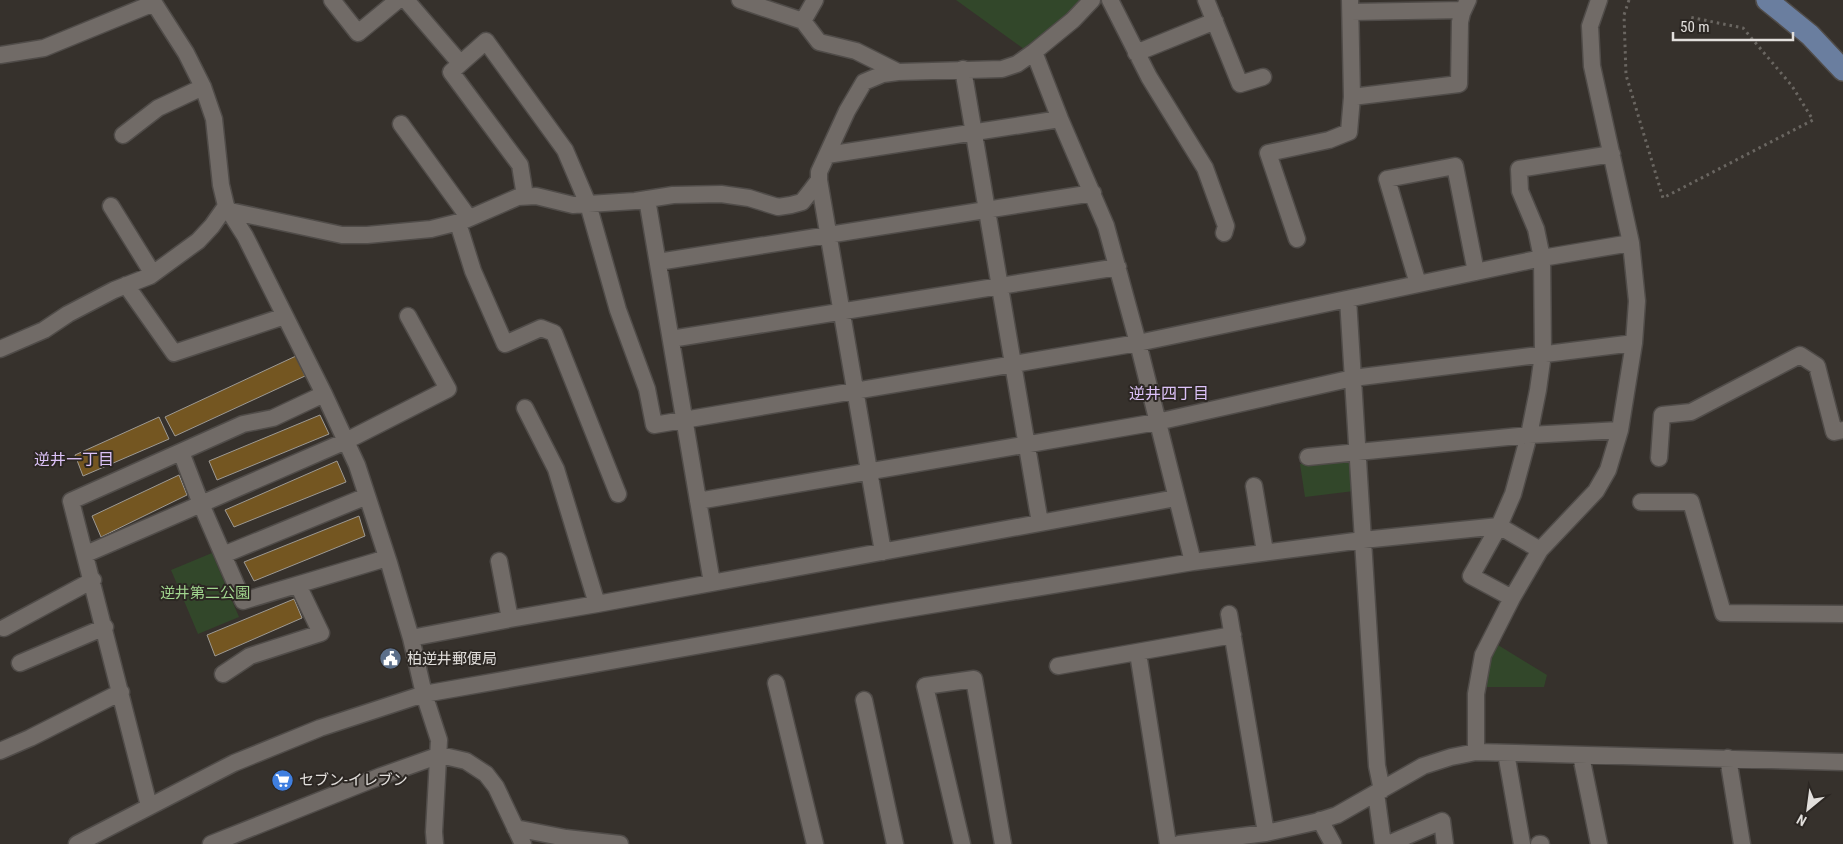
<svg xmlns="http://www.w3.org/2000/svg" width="1843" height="844" viewBox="0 0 1843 844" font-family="'Roboto Condensed','Noto Sans JP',sans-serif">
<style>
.green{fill:#32472a}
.building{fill:#745621;stroke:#9e9a94}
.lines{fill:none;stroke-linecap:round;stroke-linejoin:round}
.minor-casing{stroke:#504c49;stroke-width:19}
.major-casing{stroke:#504c49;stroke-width:24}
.path{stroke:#6a6661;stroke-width:3;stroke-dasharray:2.5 4;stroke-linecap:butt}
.minor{stroke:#716b67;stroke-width:16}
.major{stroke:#6a7e9f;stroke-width:21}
.labels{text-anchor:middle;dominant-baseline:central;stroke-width:4;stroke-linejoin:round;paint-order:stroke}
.park-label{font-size:15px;fill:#a2d68f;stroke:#2c2723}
.poi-label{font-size:15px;fill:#e2dfdc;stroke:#2c2723;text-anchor:start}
.neighbourhood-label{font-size:16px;fill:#dcc2f8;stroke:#2c2723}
</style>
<rect width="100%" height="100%" fill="#36312c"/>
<path class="green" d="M956 0H1085L1028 52Z
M1347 458 1352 462 1354 491 1305 497 1300 464Z
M212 553 239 617 198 634 171 570Z
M1498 645 1547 675 1544 687H1485L1491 657Z"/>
<path class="building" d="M296 356 305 376 175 436 165 417Z
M320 415 329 434 217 480 209 461Z
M159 417 169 439 83 476 75 455Z
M337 461 346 482 234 527 225 510Z
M179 475 187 495 101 537 92 516Z
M359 516 365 536 254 581 244 562Z
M294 599 302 618 215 656 207 635Z"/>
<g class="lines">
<defs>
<path id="minor" d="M152 0 186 53 203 87 214 119 221 185 226 206 245 236 324 394 357 465 389 563 411 638 424 694 439 740 434 832 435 844
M332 0 358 33 398 0
M406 0 460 63
M740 0 803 21 819 42 856 51 898 72
M1110 0 1149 77 1205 168 1226 226 1224 233
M1206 0 1240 84 1263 77
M1350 0 1352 97 1459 84 1460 22 1462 13 1468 0
M1351 12 1463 10
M803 21 815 0
M1034 52 1060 119 1106 226 1138 343 1193 562
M1136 53 1215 21
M0 55 44 48 154 3
M963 69 1040 523
M401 124 469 218
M123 135 158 108 203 87
M827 155 1060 119
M819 180 883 552
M525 196 520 165 451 72 486 41 565 150 588 204 618 310 647 389 654 425 1138 343 1542 258 1631 243
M647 199 712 583
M111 206 153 274
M230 211 342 235H367L431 229 463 221 518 197 536 196 573 205 635 201 673 195 721 194 749 198 778 207 791 205 802 202 810 192 819 180V172L847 111 864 82 883 74 898 72 1002 69 1017 64 1034 52 1073 20 1092 0
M458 223 473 271 505 344 541 328 554 333 618 494
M1297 239 1268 153 1329 140 1349 132 1352 97
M658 262 1093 193
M1418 284 1387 179 1455 166 1476 272
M126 285 174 353 285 316
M1348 299 1377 766 1382 790
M671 339 1118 267
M0 349 44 330 68 314 114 290 150 276 198 241 212 226 226 206
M525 408 556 469 597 604
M181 452 201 504 243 601 387 558
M1308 457 1529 435 1620 430
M1659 458 1662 415 1691 412 1800 355 1817 366 1834 432 1843 430
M1254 486 1265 552
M698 501 1157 422 1353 378 1634 343
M1641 502H1691L1723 613 1843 614
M86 554 346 441 448 389 408 316
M223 555 367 496
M499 561 510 619
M1512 598 1471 576 1499 526 1513 494 1529 435 1538 390 1543 354 1542 258 1536 229 1520 191 1519 169 1612 154
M1229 614 1266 833
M4 628 93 580
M411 638 510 619 597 604 1176 498
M1138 653 1168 844
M20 663 105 627
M1058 666 1233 635
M223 674 250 656 321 633 298 585
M776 683 815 844
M864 700 895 844
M0 751 30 738 121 692
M1476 752V694L1483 655 1512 598 1540 550 1596 491 1608 470 1620 430 1634 343 1637 301 1631 243 1592 66 1590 26 1599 0
M1506 753 1522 844
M1581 756 1599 844
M1728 758 1742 844
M1376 793 1383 844
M149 806 71 501 243 424 273 418 324 394
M1320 820 1333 844
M515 828 566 838 620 844
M77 844 234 763 320 728 424 694 876 614 1193 562 1363 540 1499 526 1540 550
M211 844 381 776 440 755 466 761 486 774 496 787 523 844
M962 844 925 686 974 679 1003 844
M1179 844 1266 833 1315 822 1337 815 1423 766 1451 757 1476 752 1843 762
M1388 844 1442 821 1445 844
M1539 844H1541"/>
<path id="major" d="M1767 0 1810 35 1843 70"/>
</defs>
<use href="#minor" class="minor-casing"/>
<use href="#major" class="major-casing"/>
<path class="path" d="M1629 0 1624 15 1626 75 1663 198 1813 120 1792 86 1743 28 1689 17"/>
<use href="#minor" class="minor"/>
<use href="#major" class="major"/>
</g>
<defs>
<symbol id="civic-disc" viewBox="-11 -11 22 22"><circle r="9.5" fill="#5c6f8a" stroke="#2c2723"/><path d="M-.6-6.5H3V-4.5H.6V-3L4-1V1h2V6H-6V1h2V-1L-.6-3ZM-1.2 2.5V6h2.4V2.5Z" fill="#fff"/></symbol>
<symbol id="supermarket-disc" viewBox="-11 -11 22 22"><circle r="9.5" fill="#3f7fe0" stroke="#2c2723"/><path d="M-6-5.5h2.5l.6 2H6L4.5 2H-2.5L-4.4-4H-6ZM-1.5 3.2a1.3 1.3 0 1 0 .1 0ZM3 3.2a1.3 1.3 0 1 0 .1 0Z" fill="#fff"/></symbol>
</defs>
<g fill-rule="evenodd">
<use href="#civic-disc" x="378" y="646" width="25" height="25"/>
<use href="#supermarket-disc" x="270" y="768" width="25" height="25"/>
</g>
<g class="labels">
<g class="park-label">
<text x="205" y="593">逆井第二公園</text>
</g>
<g class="poi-label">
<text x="407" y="659">柏逆井郵便局</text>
<text x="299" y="780">セブン-イレブン</text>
</g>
<g class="neighbourhood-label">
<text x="1169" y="393">逆井四丁目</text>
<text x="74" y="459">逆井一丁目</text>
</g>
</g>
<g transform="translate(1808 809) rotate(209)" stroke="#2c2723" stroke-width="4" paint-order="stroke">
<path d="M0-4L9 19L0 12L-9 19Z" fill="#e2dfdc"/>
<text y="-8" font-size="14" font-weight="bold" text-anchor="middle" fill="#e2dfdc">N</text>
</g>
<path d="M1673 32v8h120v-8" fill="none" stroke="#e2dfdc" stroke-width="2.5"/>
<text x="1680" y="32" font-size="15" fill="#e2dfdc" stroke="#2c2723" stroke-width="4" paint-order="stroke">50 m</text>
</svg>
